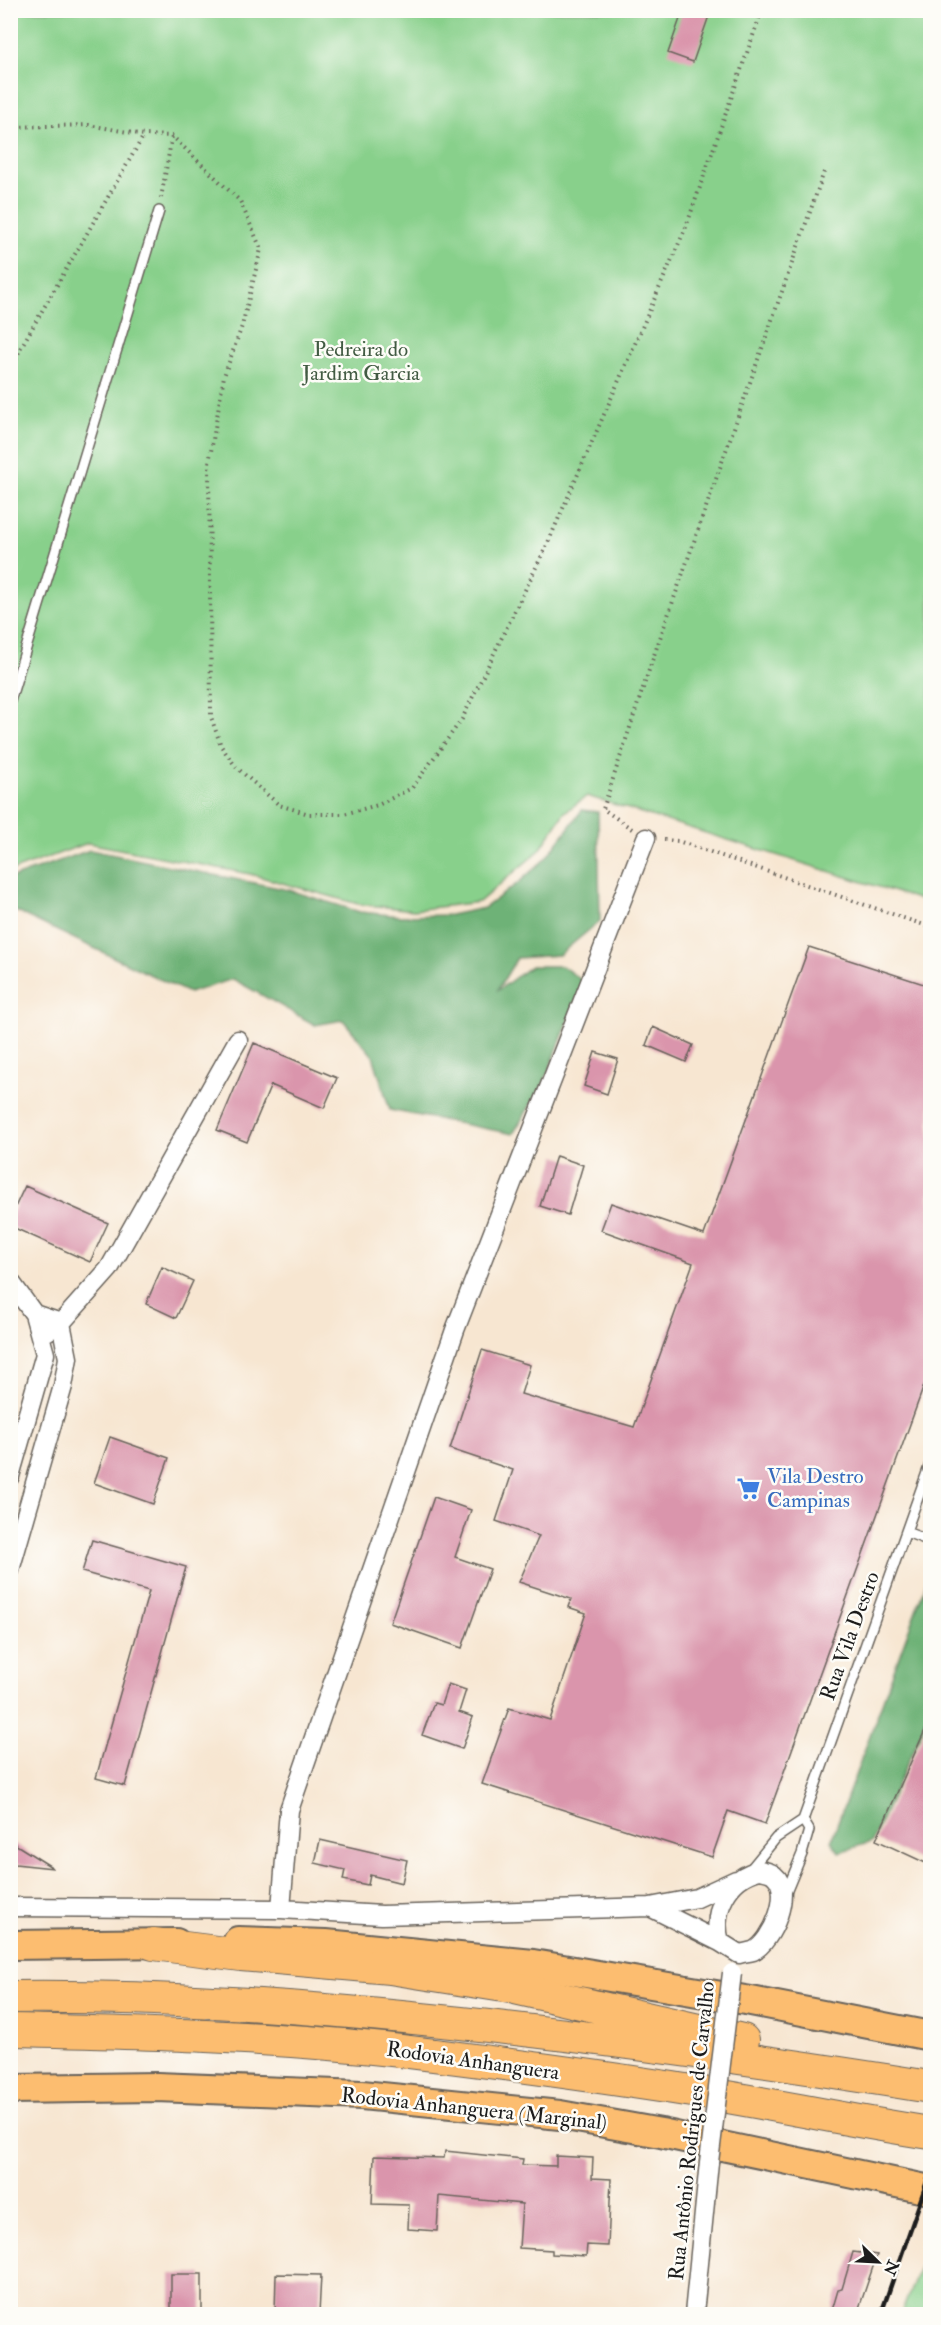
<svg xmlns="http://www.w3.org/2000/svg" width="941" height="2325" viewBox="0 0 941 2325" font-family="'IM FELL Double Pica',serif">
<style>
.green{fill:#88d08b;stroke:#527654;stroke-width:1.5}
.forest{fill:#6eb277;stroke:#45674a;stroke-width:1.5}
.building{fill:#da95ac}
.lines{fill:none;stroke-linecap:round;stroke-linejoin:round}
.service-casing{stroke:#69635b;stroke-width:12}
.minor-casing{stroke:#69635b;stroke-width:21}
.trunk-casing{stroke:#69635b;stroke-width:32}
.motorway-casing{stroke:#69635b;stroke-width:34}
.path{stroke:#69635b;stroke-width:4;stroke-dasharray:1.5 4.5;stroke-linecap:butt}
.service{stroke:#fff;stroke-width:9}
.minor{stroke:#fff;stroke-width:18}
.trunk{stroke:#fcbd6f;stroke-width:28}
.motorway{stroke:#fcbd6f;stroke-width:32}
.rail{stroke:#1c1c1c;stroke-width:4.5}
.minor-bridge-casing{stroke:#69635b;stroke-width:21;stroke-linecap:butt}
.minor-bridge{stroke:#fff;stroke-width:18}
.labels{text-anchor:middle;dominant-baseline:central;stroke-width:5;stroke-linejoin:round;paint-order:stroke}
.park-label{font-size:21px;fill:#425b43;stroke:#fdfcf7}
.shop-label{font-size:21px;fill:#366cbe;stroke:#fdfcf7;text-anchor:start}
.street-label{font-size:21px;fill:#1c1c1c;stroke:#fdfcf7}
</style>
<rect width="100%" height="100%" fill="#fdfcf7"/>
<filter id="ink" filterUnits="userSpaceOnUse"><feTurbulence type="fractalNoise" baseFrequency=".0167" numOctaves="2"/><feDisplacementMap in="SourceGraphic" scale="12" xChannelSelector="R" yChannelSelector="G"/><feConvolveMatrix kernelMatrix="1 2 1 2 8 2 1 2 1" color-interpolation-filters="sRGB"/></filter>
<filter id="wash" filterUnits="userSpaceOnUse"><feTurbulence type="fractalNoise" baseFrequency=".008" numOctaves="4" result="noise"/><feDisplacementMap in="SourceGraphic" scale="24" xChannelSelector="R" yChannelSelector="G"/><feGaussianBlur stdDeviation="1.35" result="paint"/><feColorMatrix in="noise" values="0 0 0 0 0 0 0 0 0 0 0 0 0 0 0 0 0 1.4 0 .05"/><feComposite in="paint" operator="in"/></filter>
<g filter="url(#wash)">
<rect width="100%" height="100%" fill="#f7e6d1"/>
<path class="green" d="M11 11H930V903L587 796 564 813 540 850 479 902 414 910 358 904 250 874 88 843 11 871Z
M930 2241V2314H901Z"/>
<path class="forest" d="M582 810 598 812 600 921 559 955 517 958 497 991 531 966H562L584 982 543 1085 513 1134 390 1110 373 1056 343 1020 315 1025 233 979 189 993 11 909V878L90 850 289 890 360 912 401 916 450 915 484 908 518 883 545 859Z
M930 1572V1713L872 1842 839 1852 831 1841Z"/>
<g id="blocks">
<path class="building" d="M683 10H711L693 62 668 53Z
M809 947 930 986V1369L765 1824 728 1811 712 1857 482 1784 509 1708 550 1720 586 1613 568 1607 571 1599 519 1582 539 1536 496 1521 513 1470 450 1449 482 1350 530 1365 521 1394 634 1427 693 1263 601 1230 611 1203 704 1235Z
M653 1027 693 1045 686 1062 646 1045Z
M254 1043 337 1078 324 1108 271 1085 247 1142 217 1130Z
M595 1052 618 1059 607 1094 584 1086Z
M556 1156 583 1165 568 1215 540 1206Z
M25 1186 108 1223 90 1262 10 1226V1218Z
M162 1267 193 1281 176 1318 146 1304Z
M110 1437 169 1458 153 1504 94 1483Z
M434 1497 471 1510 455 1557 490 1569 462 1648 390 1623Z
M92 1540 186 1567 125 1786 96 1778 149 1591 82 1572Z
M448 1684 466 1690 459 1712 473 1717 462 1749 422 1735 434 1703 441 1705Z
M930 1719V1865L876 1840Z
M320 1840 407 1860 402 1883 370 1875 368 1885 343 1880 345 1870 315 1863Z
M10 1841 53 1868 15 1864 10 1860Z
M445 2151 523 2159 522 2165 556 2166V2156L593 2158 592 2178 611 2179 608 2246 587 2245 586 2256 552 2254V2250L519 2248 522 2204 439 2196 437 2231 408 2229 409 2205 372 2204 374 2156 444 2158Z
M853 2252 877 2255 857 2314H831L838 2290 842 2289Z
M171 2274H202V2314H171Z
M276 2274 321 2275 319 2314H275Z"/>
</g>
</g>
<g filter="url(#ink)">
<use href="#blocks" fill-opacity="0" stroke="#69635b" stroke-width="1.5"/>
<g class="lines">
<defs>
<path id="service" d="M10 701 159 211
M906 1532 930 1541
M749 1871 776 1838 803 1820 930 1464
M785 1895 802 1854 809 1830 803 1820"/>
<path id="minor" d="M10 1281 34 1314 45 1354 10 1476
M41 1335 61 1323 109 1269 238 1040
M10 1570 63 1386 68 1358 61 1323 34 1314
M760 1870C764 1871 771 1872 774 1875 794 1891 772 1942 753 1951 749 1952 743 1953 739 1954L720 1942C711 1911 728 1877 760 1870Z
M10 1907 281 1909 382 1915 650 1907 697 1898 736 1880
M650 1907 720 1942
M281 1909 289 1810 455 1330 646 838
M694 2314 709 2162"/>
<path id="trunk" d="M238 1941 326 1944 533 1964 751 2001 930 2036
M10 1945 176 1943
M10 2089 157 2087 362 2095 560 2115 661 2133 930 2190"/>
<path id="motorway" d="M153 1944 241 1955 390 1968 510 1987 743 2040
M10 1997C161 1995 311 2007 461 2023 618 2040 774 2062 930 2087
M10 2030C141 2033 271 2036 401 2051 492 2062 583 2074 673 2088 759 2101 844 2120 930 2133"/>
</defs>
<use href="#service" class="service-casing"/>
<use href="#minor" class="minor-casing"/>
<use href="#trunk" class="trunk-casing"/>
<use href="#motorway" class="motorway-casing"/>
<path class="path" d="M10 127 89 125 144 135 172 136 240 201 261 249 242 326 224 376 209 463 211 717 221 746 236 767 279 805 309 814H344L378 805 412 788 462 719 547 545 686 227 762 10
M161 198 172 136
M10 376 20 349 144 135
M632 829 603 809 652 661 824 172
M664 840 678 841 930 927"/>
<use href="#service" class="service"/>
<use href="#minor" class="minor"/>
<use href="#trunk" class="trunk"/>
<use href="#motorway" class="motorway"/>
<path class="rail" d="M881 2314 930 2173"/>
<defs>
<path id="minor-bridge" d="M709 2162 732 1973"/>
</defs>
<use href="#minor-bridge" class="minor-bridge-casing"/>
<use href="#minor-bridge" class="minor-bridge"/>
</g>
</g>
<defs>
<symbol id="supermarket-bare" viewBox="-9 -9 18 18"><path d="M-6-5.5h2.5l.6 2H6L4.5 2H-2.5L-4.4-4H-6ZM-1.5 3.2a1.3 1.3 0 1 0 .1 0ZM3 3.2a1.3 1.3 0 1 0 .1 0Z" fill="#3f7fe0" stroke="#fdfcf7" stroke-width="2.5" paint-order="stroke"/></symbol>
</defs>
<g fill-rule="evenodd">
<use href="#supermarket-bare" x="732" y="1472" width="33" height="33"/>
</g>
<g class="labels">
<g class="park-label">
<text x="361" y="349">Pedreira do<tspan x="361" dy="24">Jardim Garcia</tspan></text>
</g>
<g class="shop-label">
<text x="767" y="1476">Vila Destro<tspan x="767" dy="24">Campinas</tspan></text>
</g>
<g class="street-label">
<text transform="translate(850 1636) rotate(-70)">Rua Vila Destro</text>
<text transform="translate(473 2061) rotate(8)">Rodovia Anhanguera</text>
<text transform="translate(474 2109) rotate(6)">Rodovia Anhanguera (Marginal)</text>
<text transform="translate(692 2131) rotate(-84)">Rua Antônio Rodrigues de Carvalho</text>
</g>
</g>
<rect width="941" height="2325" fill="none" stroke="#fdfcf7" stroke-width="36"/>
<g transform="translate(878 2262) rotate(114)" stroke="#fdfcf7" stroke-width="4.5" paint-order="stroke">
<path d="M0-4.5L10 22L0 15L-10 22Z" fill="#1c1c1c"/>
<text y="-9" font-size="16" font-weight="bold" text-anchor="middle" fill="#1c1c1c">N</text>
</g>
</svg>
